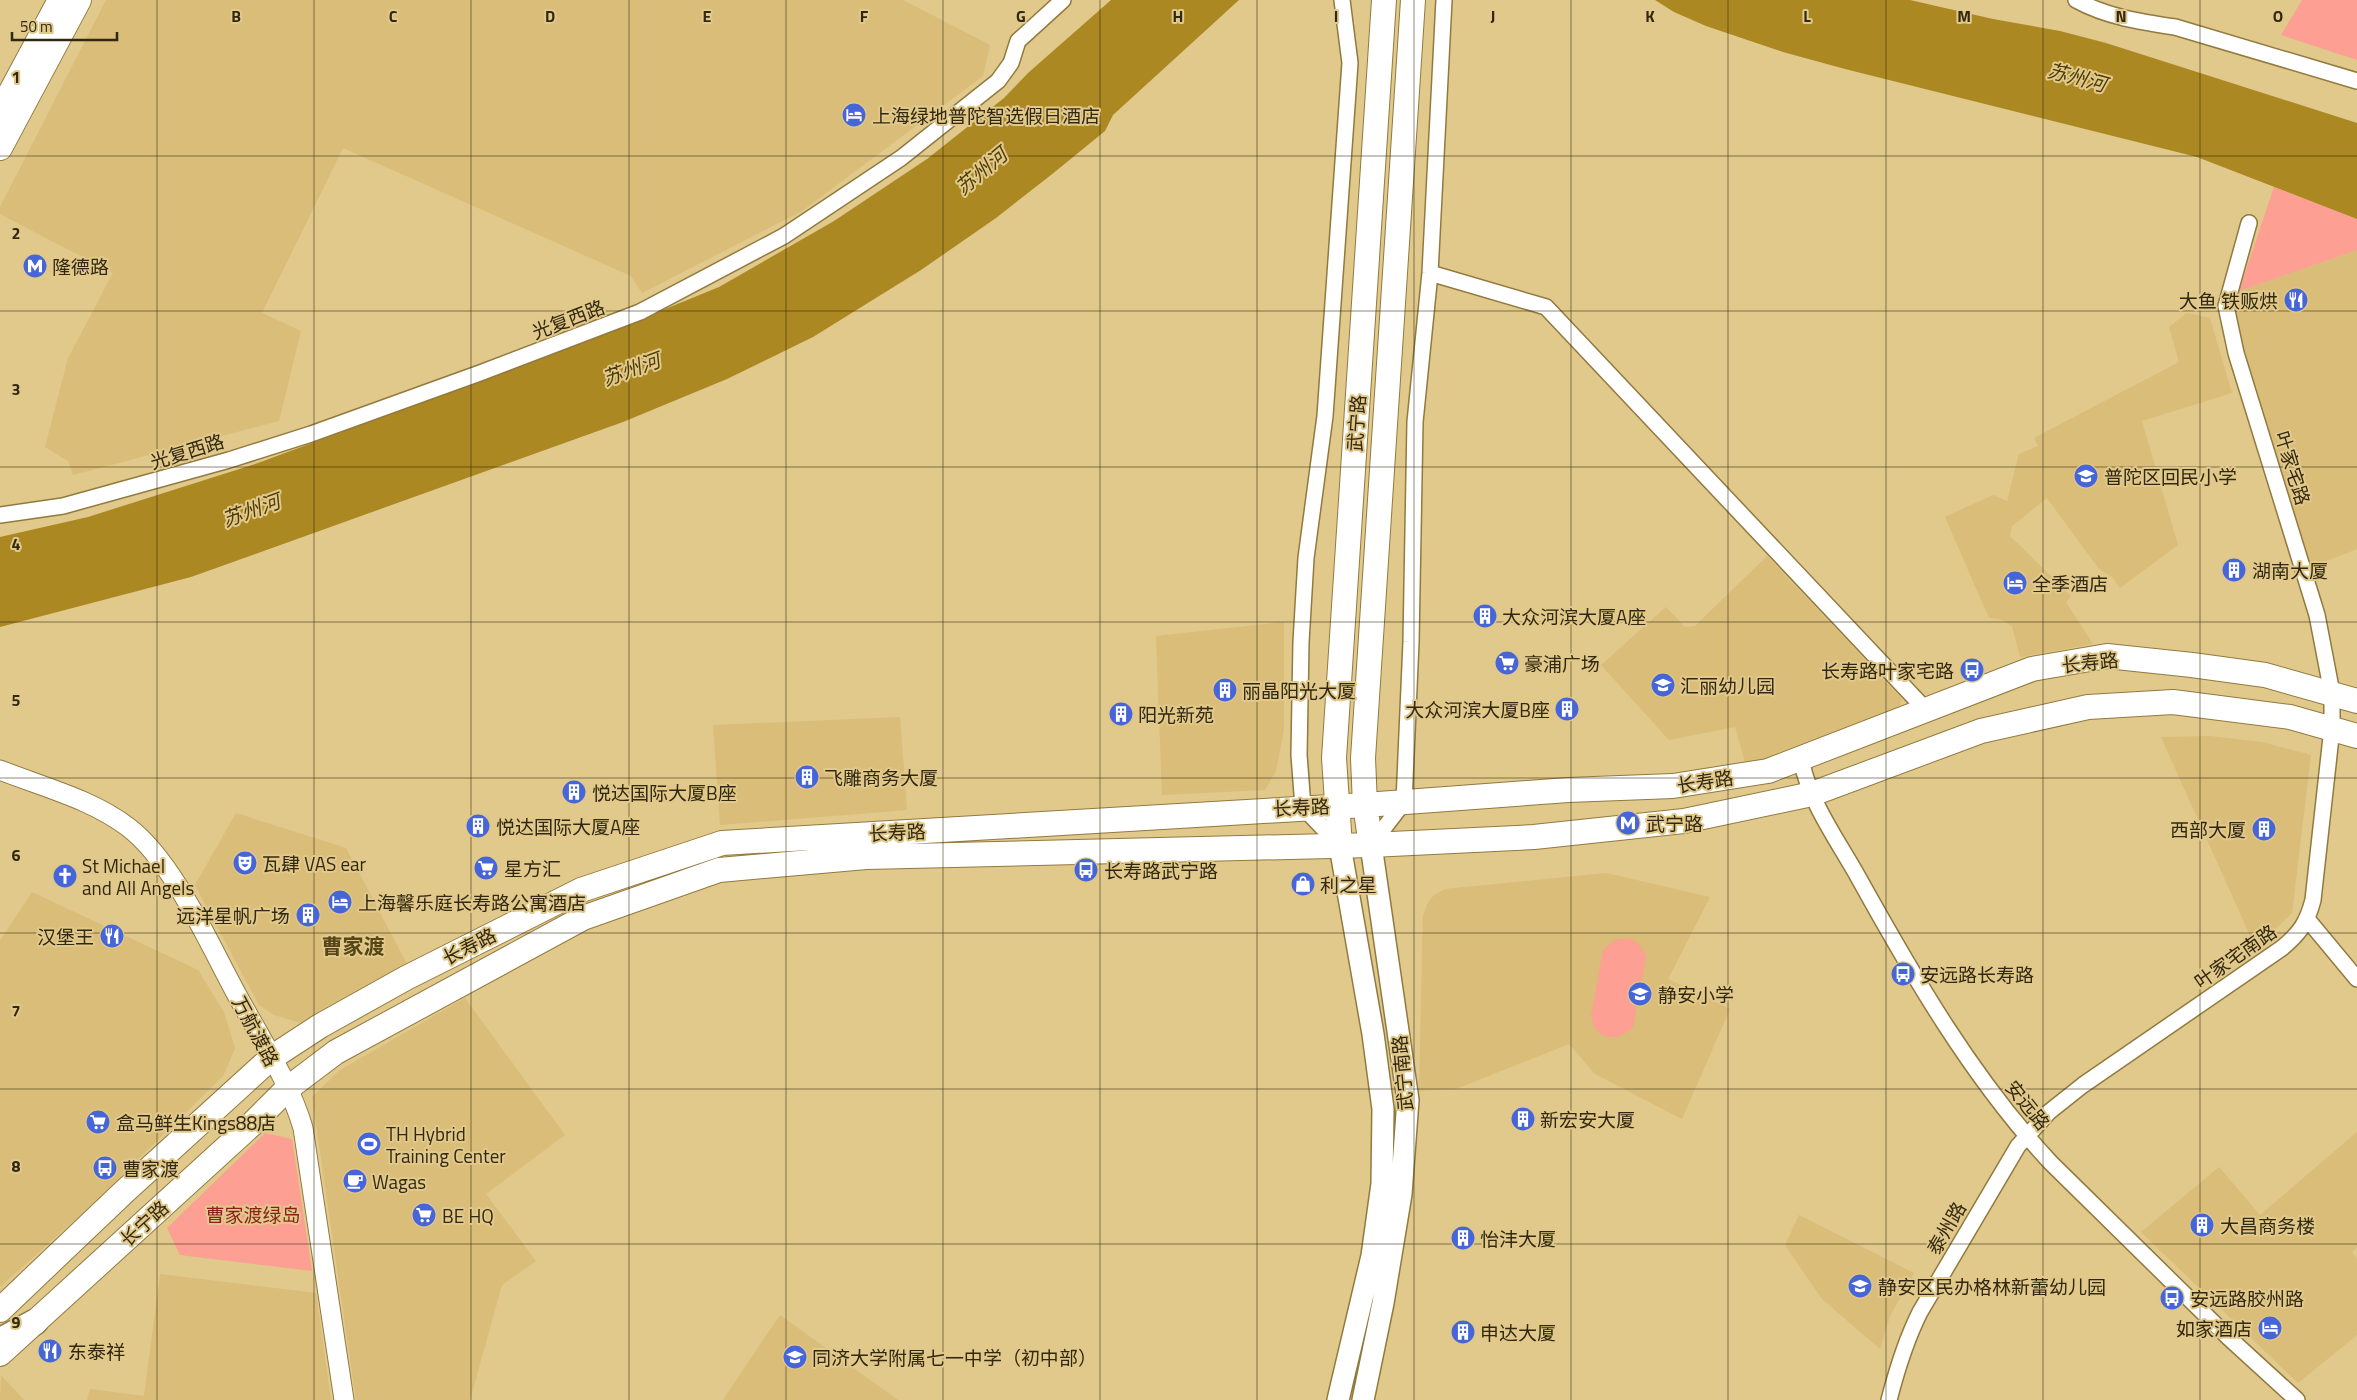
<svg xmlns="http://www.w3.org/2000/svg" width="2357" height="1400" viewBox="0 0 2357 1400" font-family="'Titillium Web','Noto Sans SC',sans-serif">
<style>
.built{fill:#d9bd78}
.green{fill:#fd9f92}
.water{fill:#ab8822}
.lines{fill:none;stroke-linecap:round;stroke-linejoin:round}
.minor-casing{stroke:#927a3f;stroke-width:18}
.tertiary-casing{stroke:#927a3f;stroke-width:21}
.secondary-casing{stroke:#927a3f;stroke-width:24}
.primary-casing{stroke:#927a3f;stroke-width:26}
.trunk-casing{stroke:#927a3f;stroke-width:28}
.minor{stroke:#fff;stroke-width:15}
.tertiary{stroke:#fff;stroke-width:19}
.secondary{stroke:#fff;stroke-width:21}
.primary{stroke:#fff;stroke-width:24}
.trunk{stroke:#fff;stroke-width:25}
.grid{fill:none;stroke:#32280f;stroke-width:1;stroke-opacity:0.55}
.labels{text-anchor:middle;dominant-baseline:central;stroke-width:4;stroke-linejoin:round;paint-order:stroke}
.poi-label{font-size:19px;fill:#32280f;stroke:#e1c88b;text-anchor:start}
.street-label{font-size:19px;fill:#32280f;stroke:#e1c88b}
.park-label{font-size:19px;fill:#8b1f19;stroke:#e1c88b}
.water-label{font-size:20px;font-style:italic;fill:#4e3b03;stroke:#e1c88b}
.quarter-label{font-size:21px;font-weight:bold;fill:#564517;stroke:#e1c88b}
.grid-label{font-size:16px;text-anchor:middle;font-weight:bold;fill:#32280f;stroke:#e1c88b;stroke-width:4;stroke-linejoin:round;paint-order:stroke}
</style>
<rect width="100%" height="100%" fill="#e1c88b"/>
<path class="built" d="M106 0H903L990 45 983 76 802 211 642 293 631 276 343 148 262 313 301 331 279 421 73 475 68 461 45 447 68 358 113 273 0 214V207Z
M2357 250V549L2311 567 2244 358 2235 311 2239 291Z
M2187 313 2210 318 2232 393 2142 421 2178 545 2120 588 2112 577 2099 569 2047 498 2012 526 2010 536 2071 596 2066 602 2093 644 2020 657 2012 626 2000 619 1989 618 1945 517 1993 495 2007 501 2019 454 2038 446 2034 438 2179 362 2169 327Z
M1767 556 1901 698 1900 709 1764 762 1746 766 1735 727 1669 740 1601 665 1666 607 1685 627 1695 626Z
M1284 622V729L1276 771 1265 790 1162 795 1156 636Z
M900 717 907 810 720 825 713 725Z
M2210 736 2262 742 2311 755 2292 913 2256 949 2161 737Z
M236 813 346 848 407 964 301 1023 274 1015 259 1005 195 885Z
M1606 873 1710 897 1668 979 1730 1009 1682 1119 1595 1074 1569 1044 1456 1089 1419 1091 1423 916 1427 904 1434 895 1445 889Z
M32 892 198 970 224 1012 235 1048 224 1075 86 1210 0 1287V941Z
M465 998 565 1135 486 1194 536 1261 502 1285 470 1400H356L312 1097 340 1070Z
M2357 1132V1247L2352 1252 2357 1259V1335L2298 1383 2141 1232 2219 1167 2260 1215Z
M1799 1215 1914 1273 1890 1316 1880 1349 1822 1299 1785 1245Z
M160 1274 316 1293 331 1400H87L90 1389 144 1396Z
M780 1315 898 1400H723Z
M1 1375 24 1400H0Z"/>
<path class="green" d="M2302 0H2357V60L2281 35Z
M2274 187 2357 219V250L2239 291Z
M1629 938C1638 943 1643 947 1646 957L1633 1027C1620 1038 1608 1042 1595 1029L1591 1016 1603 950 1615 940Z
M265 1133 292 1139 312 1271 180 1255 167 1228Z"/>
<path class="water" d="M1111 0H1239L1113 115 1105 131 1051 175 996 218 921 270 813 337 727 379 623 422 191 577 0 627V537L88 517 258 463 587 341 719 287 834 221 927 159 1004 98 1028 73Z
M1655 0H1910L1993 19 2060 31 2106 43 2357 123V219L2197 157 1845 69 1783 52 1706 26 1674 12Z"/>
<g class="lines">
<defs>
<path id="minor" d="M2076 0C2107 17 2141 22 2175 27L2357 81
M1430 273 1546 307 1926 710
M0 515 63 506 229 460 311 434 480 373 640 312 784 236 901 158 998 81 1011 63 1018 41 1063 0
M1801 759C1809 801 1836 838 1857 875 1913 976 1972 1078 2051 1163L2228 1337 2297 1400
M1371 845 1404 802 1411 642 1415 422 1430 273 1444 0
M1340 846 1303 807 1299 755 1301 642 1306 558 1325 416 1350 63 1342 0
M2308 920 2357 979
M1889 1400C1897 1369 1906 1340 1920 1312L2018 1146 2049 1112 2083 1085 2282 948C2300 933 2307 923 2313 900L2332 728V693L2317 615 2236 353 2226 306 2249 223"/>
<path id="tertiary" d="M0 770C43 787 91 799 128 827 174 862 209 944 237 995 260 1037 290 1083 303 1128L344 1400"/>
<path id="secondary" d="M1338 1400 1372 1256 1382 1184 1383 1109 1373 1034 1340 846
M1363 1400 1383 1303 1401 1194 1408 1100 1371 845"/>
<path id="primary" d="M0 112 60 0
M0 148 79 0
M1371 845 1365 805 1363 758 1413 0
M1340 846 1334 758 1384 0
M0 1310 125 1191 271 1058 320 1026 406 978 581 890 722 843 1365 805 1568 790 1673 786 1768 771 2032 669 2107 656 2192 665 2265 675 2357 701
M0 1354 250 1126 287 1089 336 1052 583 918 719 870 866 857 1371 845 1534 837 1684 821 1812 794 1981 731 2088 707 2173 702 2290 717 2357 736"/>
<path id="trunk" d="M0 1341 35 1322"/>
</defs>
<use href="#minor" class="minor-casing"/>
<use href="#tertiary" class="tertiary-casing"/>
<use href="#secondary" class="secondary-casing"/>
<use href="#primary" class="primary-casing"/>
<use href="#trunk" class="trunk-casing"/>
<use href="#minor" class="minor"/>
<use href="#tertiary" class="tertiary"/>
<use href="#secondary" class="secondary"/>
<use href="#primary" class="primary"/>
<use href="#trunk" class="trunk"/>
</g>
<path class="grid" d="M157 0V1400M314 0V1400M471 0V1400M629 0V1400M786 0V1400M943 0V1400M1100 0V1400M1257 0V1400M1414 0V1400M1571 0V1400M1728 0V1400M1886 0V1400M2043 0V1400M2200 0V1400M0 156H2357M0 311H2357M0 467H2357M0 622H2357M0 778H2357M0 933H2357M0 1089H2357M0 1244H2357"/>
<defs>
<symbol id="hotel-disc" viewBox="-11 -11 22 22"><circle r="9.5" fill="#4565d8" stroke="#e1c88b"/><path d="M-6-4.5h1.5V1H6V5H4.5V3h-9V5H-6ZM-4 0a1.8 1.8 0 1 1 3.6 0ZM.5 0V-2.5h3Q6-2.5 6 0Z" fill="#fff"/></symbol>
<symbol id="metro-disc" viewBox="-11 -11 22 22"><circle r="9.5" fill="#4565d8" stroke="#e1c88b"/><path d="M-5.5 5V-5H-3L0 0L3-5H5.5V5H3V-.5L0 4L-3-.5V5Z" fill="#fff"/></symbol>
<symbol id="restaurant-disc" viewBox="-11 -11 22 22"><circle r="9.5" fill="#4565d8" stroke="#e1c88b"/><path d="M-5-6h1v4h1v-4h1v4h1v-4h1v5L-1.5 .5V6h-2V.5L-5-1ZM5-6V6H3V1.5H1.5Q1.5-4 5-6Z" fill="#fff"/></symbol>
<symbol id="school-disc" viewBox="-11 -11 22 22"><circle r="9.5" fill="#4565d8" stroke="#e1c88b"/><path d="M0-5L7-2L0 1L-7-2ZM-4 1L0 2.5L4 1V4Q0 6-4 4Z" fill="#fff"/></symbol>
<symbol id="building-disc" viewBox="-11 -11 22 22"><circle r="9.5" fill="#4565d8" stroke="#e1c88b"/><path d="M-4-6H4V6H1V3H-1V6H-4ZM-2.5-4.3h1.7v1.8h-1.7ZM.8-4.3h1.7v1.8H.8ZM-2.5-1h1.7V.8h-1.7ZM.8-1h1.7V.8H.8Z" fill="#fff"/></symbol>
<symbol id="supermarket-disc" viewBox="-11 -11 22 22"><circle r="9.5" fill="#4565d8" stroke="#e1c88b"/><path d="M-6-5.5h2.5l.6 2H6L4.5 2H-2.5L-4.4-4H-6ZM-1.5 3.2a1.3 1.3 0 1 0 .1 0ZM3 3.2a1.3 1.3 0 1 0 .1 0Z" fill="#fff"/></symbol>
<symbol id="bus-disc" viewBox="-11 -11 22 22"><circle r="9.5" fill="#4565d8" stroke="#e1c88b"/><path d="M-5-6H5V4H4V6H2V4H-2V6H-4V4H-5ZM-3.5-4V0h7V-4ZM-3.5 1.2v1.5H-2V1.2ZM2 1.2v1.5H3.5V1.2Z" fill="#fff"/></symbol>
<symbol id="theatre-disc" viewBox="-11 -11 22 22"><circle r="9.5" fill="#4565d8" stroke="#e1c88b"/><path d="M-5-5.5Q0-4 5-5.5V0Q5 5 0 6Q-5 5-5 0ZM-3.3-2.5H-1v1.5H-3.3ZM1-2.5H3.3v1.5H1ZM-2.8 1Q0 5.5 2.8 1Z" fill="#fff"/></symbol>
<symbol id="church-disc" viewBox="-11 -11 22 22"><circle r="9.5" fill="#4565d8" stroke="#e1c88b"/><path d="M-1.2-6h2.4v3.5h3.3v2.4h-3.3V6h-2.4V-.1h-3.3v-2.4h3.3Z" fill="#fff"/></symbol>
<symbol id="shop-disc" viewBox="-11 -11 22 22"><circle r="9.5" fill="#4565d8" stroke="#e1c88b"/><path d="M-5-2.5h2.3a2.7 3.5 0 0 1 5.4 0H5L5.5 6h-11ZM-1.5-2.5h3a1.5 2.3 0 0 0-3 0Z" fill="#fff"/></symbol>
<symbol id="stadium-disc" viewBox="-11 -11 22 22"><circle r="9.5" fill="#4565d8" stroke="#e1c88b"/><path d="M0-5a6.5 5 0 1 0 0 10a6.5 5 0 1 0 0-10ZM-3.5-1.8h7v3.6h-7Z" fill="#fff"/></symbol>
<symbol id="cafe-disc" viewBox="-11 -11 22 22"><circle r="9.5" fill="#4565d8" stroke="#e1c88b"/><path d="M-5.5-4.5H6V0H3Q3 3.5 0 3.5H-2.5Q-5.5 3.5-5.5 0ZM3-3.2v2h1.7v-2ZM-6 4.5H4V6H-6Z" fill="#fff"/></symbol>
</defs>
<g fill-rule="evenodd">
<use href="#hotel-disc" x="840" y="101" width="28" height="28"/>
<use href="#metro-disc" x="21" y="252" width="28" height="28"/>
<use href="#restaurant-disc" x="2282" y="286" width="28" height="28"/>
<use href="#school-disc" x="2072" y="462" width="28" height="28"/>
<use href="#building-disc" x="2220" y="556" width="28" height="28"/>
<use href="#hotel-disc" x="2001" y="569" width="28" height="28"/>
<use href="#building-disc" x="1471" y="602" width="28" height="28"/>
<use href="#supermarket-disc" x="1493" y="649" width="28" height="28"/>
<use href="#bus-disc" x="1958" y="656" width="28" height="28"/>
<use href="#school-disc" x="1649" y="671" width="28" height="28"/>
<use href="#building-disc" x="1211" y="676" width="28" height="28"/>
<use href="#building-disc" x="1553" y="695" width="28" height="28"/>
<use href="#building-disc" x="1107" y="700" width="28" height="28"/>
<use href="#building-disc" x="793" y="763" width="28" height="28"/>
<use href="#building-disc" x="560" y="778" width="28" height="28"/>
<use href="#metro-disc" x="1614" y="809" width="28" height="28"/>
<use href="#building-disc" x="464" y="812" width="28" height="28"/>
<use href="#building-disc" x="2250" y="815" width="28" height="28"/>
<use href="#theatre-disc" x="231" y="849" width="28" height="28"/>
<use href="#supermarket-disc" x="472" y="854" width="28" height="28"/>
<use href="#bus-disc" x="1072" y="856" width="28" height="28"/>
<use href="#church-disc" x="51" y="862" width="28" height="28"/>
<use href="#shop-disc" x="1289" y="870" width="28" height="28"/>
<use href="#hotel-disc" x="326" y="888" width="28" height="28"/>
<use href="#building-disc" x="294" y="901" width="28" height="28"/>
<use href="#restaurant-disc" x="98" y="922" width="28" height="28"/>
<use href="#bus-disc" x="1889" y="960" width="28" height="28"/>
<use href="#school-disc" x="1626" y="980" width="28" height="28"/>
<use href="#building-disc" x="1509" y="1105" width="28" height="28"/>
<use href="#supermarket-disc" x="84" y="1108" width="28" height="28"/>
<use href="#stadium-disc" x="355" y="1130" width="28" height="28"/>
<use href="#bus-disc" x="91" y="1154" width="28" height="28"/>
<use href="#cafe-disc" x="341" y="1167" width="28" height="28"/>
<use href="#supermarket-disc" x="410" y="1201" width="28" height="28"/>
<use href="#building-disc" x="2188" y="1211" width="28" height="28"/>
<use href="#building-disc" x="1449" y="1224" width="28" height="28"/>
<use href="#school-disc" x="1846" y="1272" width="28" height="28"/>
<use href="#bus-disc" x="2158" y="1284" width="28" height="28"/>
<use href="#hotel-disc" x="2256" y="1314" width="28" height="28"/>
<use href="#building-disc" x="1449" y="1318" width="28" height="28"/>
<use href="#restaurant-disc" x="36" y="1337" width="28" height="28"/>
<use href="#school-disc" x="781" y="1343" width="28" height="28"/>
</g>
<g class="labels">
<g class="poi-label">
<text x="872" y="115">上海绿地普陀智选假日酒店</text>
<text x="52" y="266">隆德路</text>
<text x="2278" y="300" text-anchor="end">大鱼 铁贩烘</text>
<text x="2104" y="476">普陀区回民小学</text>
<text x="2252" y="570">湖南大厦</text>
<text x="2032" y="583">全季酒店</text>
<text x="1502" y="616">大众河滨大厦A座</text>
<text x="1524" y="663">豪浦广场</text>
<text x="1954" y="670" text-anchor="end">长寿路叶家宅路</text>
<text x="1680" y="685">汇丽幼儿园</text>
<text x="1242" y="690">丽晶阳光大厦</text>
<text x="1550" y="709" text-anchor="end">大众河滨大厦B座</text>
<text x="1138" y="714">阳光新苑</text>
<text x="824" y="777">飞雕商务大厦</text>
<text x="592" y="792">悦达国际大厦B座</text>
<text x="1646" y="823">武宁路</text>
<text x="496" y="826">悦达国际大厦A座</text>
<text x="2246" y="829" text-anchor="end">西部大厦</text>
<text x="262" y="863">瓦肆 VAS ear</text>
<text x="82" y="865">St Michael<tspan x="82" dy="22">and All Angels</tspan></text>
<text x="504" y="868">星方汇</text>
<text x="1104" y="870">长寿路武宁路</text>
<text x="1320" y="884">利之星</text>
<text x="358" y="902">上海馨乐庭长寿路公寓酒店</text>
<text x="290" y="915" text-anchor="end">远洋星帆广场</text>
<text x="94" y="936" text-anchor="end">汉堡王</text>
<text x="1920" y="974">安远路长寿路</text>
<text x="1658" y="994">静安小学</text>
<text x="1540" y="1119">新宏安大厦</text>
<text x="116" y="1122">盒马鲜生Kings88店</text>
<text x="386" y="1133">TH Hybrid<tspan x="386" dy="22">Training Center</tspan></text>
<text x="122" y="1168">曹家渡</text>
<text x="372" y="1181">Wagas</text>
<text x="442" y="1215">BE HQ</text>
<text x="2220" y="1225">大昌商务楼</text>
<text x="1480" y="1238">怡沣大厦</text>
<text x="1878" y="1286">静安区民办格林新蕾幼儿园</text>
<text x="2190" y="1298">安远路胶州路</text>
<text x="2252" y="1328" text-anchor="end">如家酒店</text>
<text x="1480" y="1332">申达大厦</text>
<text x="68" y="1351">东泰祥</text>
<text x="812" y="1357">同济大学附属七一中学（初中部）</text>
</g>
<g class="street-label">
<text transform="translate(568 319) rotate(-21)">光复西路</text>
<text transform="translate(1356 423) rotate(-86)">武宁路</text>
<text transform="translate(187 451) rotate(-17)">光复西路</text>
<text transform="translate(2293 468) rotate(73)">叶家宅路</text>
<text transform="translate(2090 662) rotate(-6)">长寿路</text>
<text transform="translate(1705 781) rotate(-9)">长寿路</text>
<text transform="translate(1301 807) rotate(-3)">长寿路</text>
<text transform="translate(897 832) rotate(-3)">长寿路</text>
<text transform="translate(469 946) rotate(-27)">长寿路</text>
<text transform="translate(2235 956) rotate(-35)">叶家宅南路</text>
<text transform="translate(256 1031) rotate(62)">万航渡路</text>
<text transform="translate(1402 1073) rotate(-95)">武宁南路</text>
<text transform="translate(2028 1105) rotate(51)">安远路</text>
<text transform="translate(144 1223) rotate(-42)">长宁路</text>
<text transform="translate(1946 1228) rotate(-60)">泰州路</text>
</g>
<g class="park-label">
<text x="253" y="1214">曹家渡绿岛</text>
</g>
<g class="water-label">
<text transform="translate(2077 77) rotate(15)">苏州河</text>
<text transform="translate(981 171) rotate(-40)">苏州河</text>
<text transform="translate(631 369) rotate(-20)">苏州河</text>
<text transform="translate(251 510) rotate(-20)">苏州河</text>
</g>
<g class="quarter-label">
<text x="353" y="946">曹家渡</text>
</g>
</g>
<g class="grid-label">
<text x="236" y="22">B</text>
<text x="393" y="22">C</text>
<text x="550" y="22">D</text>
<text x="707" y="22">E</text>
<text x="864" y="22">F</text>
<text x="1021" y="22">G</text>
<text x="1178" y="22">H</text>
<text x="1336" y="22">I</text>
<text x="1493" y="22">J</text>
<text x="1650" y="22">K</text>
<text x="1807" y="22">L</text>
<text x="1964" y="22">M</text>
<text x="2121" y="22">N</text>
<text x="2278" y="22">O</text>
<text x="16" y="83">1</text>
<text x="16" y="239">2</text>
<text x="16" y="395">3</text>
<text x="16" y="550">4</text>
<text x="16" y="706">5</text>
<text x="16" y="861">6</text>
<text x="16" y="1017">7</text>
<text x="16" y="1172">8</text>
<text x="16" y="1328">9</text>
</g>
<path d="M12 32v8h105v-8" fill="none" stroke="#32280f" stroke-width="2.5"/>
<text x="20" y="32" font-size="15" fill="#32280f" stroke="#e1c88b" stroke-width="4" paint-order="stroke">50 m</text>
</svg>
